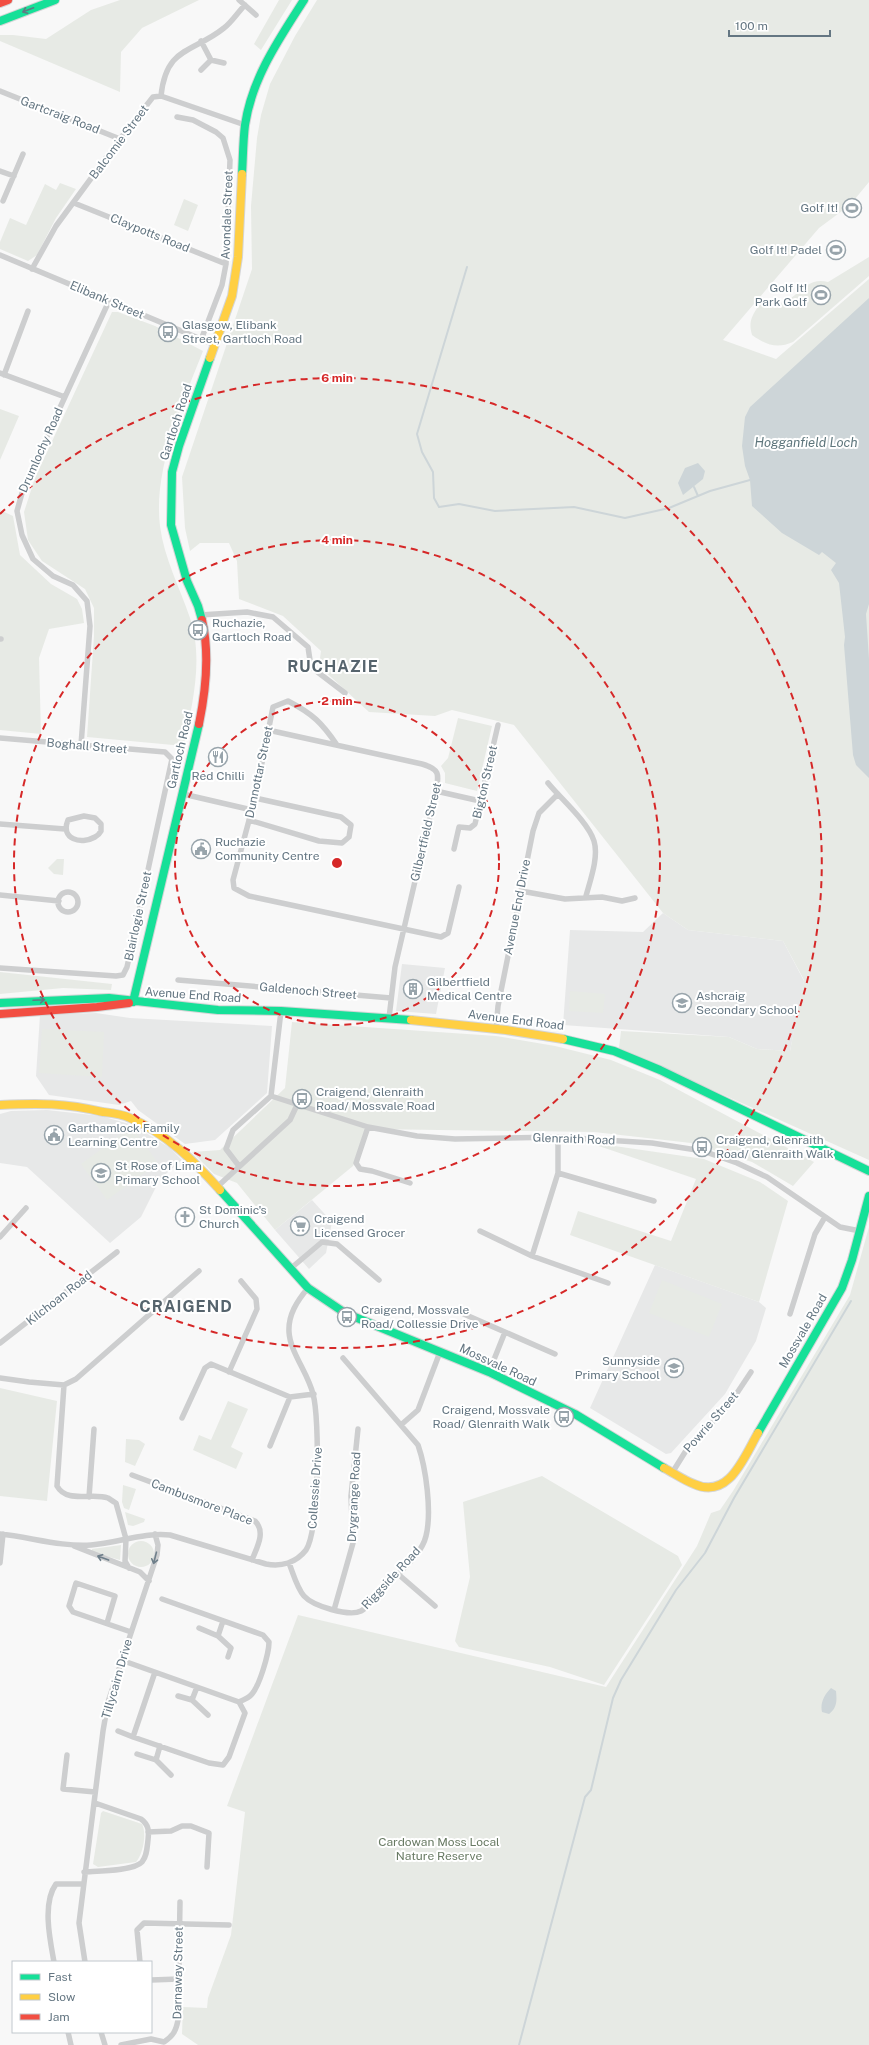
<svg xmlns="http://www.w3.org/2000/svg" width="869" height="2045" viewBox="0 0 869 2045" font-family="'Public Sans',sans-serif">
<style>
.built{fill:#e7e8e8}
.green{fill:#e7eae5}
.water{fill:#cdd5d8}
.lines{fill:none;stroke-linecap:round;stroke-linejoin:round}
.stream{stroke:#cdd5d8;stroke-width:2}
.fast-casing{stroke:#d4d5d6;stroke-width:10}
.slow-casing{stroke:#d4d5d6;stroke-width:10}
.jam-casing{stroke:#d4d5d6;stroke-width:10}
.street{stroke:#cdcecf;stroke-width:5.5}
.fast{stroke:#16e098;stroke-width:8}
.slow{stroke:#ffcf43;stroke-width:8}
.jam{stroke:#f24e42;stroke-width:8}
.oneway{stroke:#607b83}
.oneway2{stroke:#6e7f8a}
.ring{fill:none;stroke:#d62828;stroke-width:2;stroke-dasharray:7 5}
.labels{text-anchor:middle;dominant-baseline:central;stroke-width:4;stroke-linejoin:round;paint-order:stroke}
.street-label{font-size:12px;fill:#647682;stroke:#fff}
.poi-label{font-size:12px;fill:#647682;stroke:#fff;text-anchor:start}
.park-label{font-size:12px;fill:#687a63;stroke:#fff}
.water-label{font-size:13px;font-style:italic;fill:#5e767c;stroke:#fff}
.district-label{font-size:16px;font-weight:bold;letter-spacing:1px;fill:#56646d;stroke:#fff}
.centre{fill:#d62828;stroke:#fff;stroke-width:2}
.ring-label{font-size:12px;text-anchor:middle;font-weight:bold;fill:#d62828;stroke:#fff;stroke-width:4;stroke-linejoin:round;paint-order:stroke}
</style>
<rect width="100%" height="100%" fill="#f8f8f8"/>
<path class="built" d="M663 913 688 930 783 941 804 981 790 1051 757 1049 729 1037 563 1025 570 930 643 932Z
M402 964 445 968 436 1014 396 1011Z
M96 1013 130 1018 272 1026 267 1093 215 1140 185 1144 138 1110 131 1101 119 1105 49 1095 36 1076 40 1015Z
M47 1110 101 1116 133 1125 170 1148 182 1160 160 1179 141 1217 110 1243 27 1167 0 1163V1114L11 1111Z
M312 1200 332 1222 326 1253 309 1269 275 1230Z
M655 1265 759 1302 766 1308 756 1341 725 1394 671 1453 666 1454 590 1408Z"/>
<path class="green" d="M120 0H199L142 28 121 52 120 92 0 41V35H13L46 39 91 10Z
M279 0H292L261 50 254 44Z
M317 0H869V182L850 205 819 228 723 340 776 359 869 279V1160L619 1048 621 1031 729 1037 757 1049 790 1051 804 980 783 941 688 930 663 913 514 725 452 710 435 716 369 712 319 666 321 651 283 616 239 599 237 561 229 543H200L190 551 185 528 182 477 252 269 251 206 257 138 261 115 270 84 295 36Z
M60 183 76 189 56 218 37 255 28 261 0 249V242L10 218 26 225 45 184 56 190Z
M184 199 198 205 188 231 174 225Z
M869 257V276L793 342C777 349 766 345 752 335 748 321 752 315 761 303 794 315 799 274 828 282Z
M112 312H118L155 326 203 351C183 402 153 470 160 526 164 558 180 588 190 618 204 660 192 704 184 746L87 737 94 636V608L85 589 42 561 28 540 24 512 35 478Z
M0 409 19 416 0 460Z
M0 510 13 516 20 555 51 584 77 599 82 609 84 623 49 629 39 658 41 734 0 730Z
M458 718 492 726 477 791 445 783V773L441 766 448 758Z
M57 859H64L63 875 54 874 48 868Z
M0 972 112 984 111 990 63 988 0 994Z
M570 991 605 994 603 1013 569 1011Z
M292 1022 496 1036 555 1046 611 1060 660 1080 814 1162 793 1186 752 1162 691 1143 594 1132 368 1129 353 1166 275 1230 237 1183 214 1174 192 1152 220 1150 285 1088Z
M42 1029 104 1032 102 1077 39 1073Z
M132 1127 158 1163 107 1200 81 1164Z
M587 1142 704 1159 760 1182 788 1201 759 1302 570 1235 578 1211 671 1241 696 1179Z
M869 1227V2045H198L182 2034 183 2007 207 2008 208 1998 231 1935 245 1812 227 1806 298 1615 606 1687 697 1546 711 1513 720 1510 733 1491 850 1295Z
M662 1280 722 1304 709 1337 649 1313Z
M0 1388 57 1401 47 1501 0 1496Z
M228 1401 248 1409 231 1447 243 1453 236 1469 193 1450 199 1435 211 1440Z
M126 1439 139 1440 145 1444 135 1466 125 1462Z
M542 1476 678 1556 682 1565 604 1685 550 1667 459 1647 455 1641 470 1577 463 1502Z
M123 1485 136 1489 129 1510 124 1508 122 1502Z
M125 1512 145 1519 144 1522 133 1526 128 1525Z
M128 1554a13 13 0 1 1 26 0a13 13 0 1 1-26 0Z
M121 1545 120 1560 92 1552V1549Z
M103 1811 142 1824C147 1834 143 1854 136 1862L98 1867 93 1864 101 1813Z"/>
<path class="water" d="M869 298V604L866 614 869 659V778L856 765 853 755 844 645 845 637 839 583 831 570 836 563 822 552 819 555 782 533 752 506 750 480 745 466 742 446 745 417 750 407Z
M698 463 705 471 703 479 683 495 678 483 685 468Z
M831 1688 836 1691C837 1701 837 1708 829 1714L822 1712C820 1703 824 1695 831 1688Z"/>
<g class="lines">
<path class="stream" d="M467 267 417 434 422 452 433 472 434 498 439 507 459 504 495 511 574 507 625 518 669 508 710 491 750 480
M694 487 698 496
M519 2045 585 1797 591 1790 613 1698 621 1680 676 1590 705 1553 734 1498 851 1301"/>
<defs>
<path id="fast" d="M0 21 55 0
M242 174C243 158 243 141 245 125 252 78 279 39 304 0
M202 620 198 606 187 581 171 525 172 472 179 446 210 358
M133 1002 199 724
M0 1003 109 998 218 1010 281 1011 411 1020
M563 1039 614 1051 660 1070 869 1171
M220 1190 308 1288 345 1313 489 1372 575 1414 664 1468
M758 1433 842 1288 852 1260 869 1196"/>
<path id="slow" d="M210 358 232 296 238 257 242 174
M411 1020 506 1030 563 1039
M0 1105C39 1103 65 1103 103 1112 112 1113 122 1114 130 1118 166 1133 195 1162 220 1190
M664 1468C674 1473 683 1480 694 1484 729 1500 744 1457 758 1433"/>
<path id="jam" d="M0 3 8 0
M199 724C206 690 210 654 202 620
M0 1014 97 1007 129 1003"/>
</defs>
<use href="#fast" class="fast-casing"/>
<use href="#slow" class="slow-casing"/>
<use href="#jam" class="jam-casing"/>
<path class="street" d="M239 0 256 15
M201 41 211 60
M201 70 211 60 224 63
M0 91 120 139
M161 96C166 46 193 53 224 28 232 22 238 12 245 5
M177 117 193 120 216 132 223 138 230 160 226 264 222 285 201 340
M0 171 14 176
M3 201 23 154
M74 203 226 264
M0 255 215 345
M32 269 56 226 120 139 153 97 161 96 245 125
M0 373 65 397
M4 375 28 311
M200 615 247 612 273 617 308 647 311 667 345 693
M0 639H1
M268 730 422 764C440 769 439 774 436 791L395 967 389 1018
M0 738 165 752 172 759 127 967 123 975 116 976 0 968
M81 745 90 626 87 601 73 585 53 576 33 559 22 535 17 511 24 486 109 301
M337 745C322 723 313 714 288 701L273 707 255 798 233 880 234 888 249 896 441 937 448 933 459 887
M548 783C561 799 588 822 594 841 599 857 590 881 586 896
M436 791 480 801
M183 794 252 810
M84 816 95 818 101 824V831C100 833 97 836 95 837 81 845 60 839 68 820Z
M249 820 319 841 342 843 349 837 351 825 341 817 255 798
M0 824 65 829
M454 849 459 827 470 828 475 824 498 725
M521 891 565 899 602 897 622 901 635 898
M58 902a10 10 0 1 1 20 0a10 10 0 1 1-20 0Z
M0 895 59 901
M178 980 391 998
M496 1029 498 1006 533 831 539 813 558 794
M271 1096 368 1127 417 1136 455 1139 558 1137 652 1143 703 1151 737 1163 767 1177 840 1227 860 1231
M368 1127 356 1163 360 1169 372 1171 410 1183
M239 1166 226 1149 233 1130 271 1096 281 1011
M558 1173 654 1201
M217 1187 290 1120 297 1105
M480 1231 532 1256 608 1283
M0 1237 26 1208
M532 1256 558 1173V1137
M290 1269 322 1242 337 1244 379 1280
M457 1311 555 1354
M790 1314 815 1234 825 1217
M0 1343 117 1252
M229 1372 257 1309 256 1299 241 1281
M489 1372 505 1332
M0 1378 29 1382 64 1385 76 1379 199 1271
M64 1385 57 1486C67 1504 92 1492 108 1498 110 1499 113 1502 116 1503L126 1539 125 1561 129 1568
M182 1418 205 1368 211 1364 290 1397 314 1394
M402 1424 418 1410 440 1352
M270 1446 290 1397
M672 1473 687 1449 731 1402 751 1372
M132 1475 255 1521C266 1532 257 1547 252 1560
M89 1497 94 1429
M0 1534C30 1537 61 1547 91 1545 118 1543 144 1532 170 1535L266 1564C281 1567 296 1563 306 1550 319 1530 320 1419 313 1394 308 1373 290 1352 289 1332 288 1315 297 1301 308 1288
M74 1546 140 1572 149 1581
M0 1563 3 1534
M289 1563C293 1573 297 1588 304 1596 313 1606 349 1617 361 1611 369 1607 386 1586 393 1579 405 1567 422 1553 426 1536 432 1512 426 1468 418 1445L343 1358
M398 1574 435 1606
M162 1599 263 1635 269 1642C269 1653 259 1689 250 1696 247 1699 242 1700 239 1702
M334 1610 353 1543 351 1496 358 1429
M107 1623 115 1596 76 1583 69 1606 73 1612 131 1632
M199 1628 218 1636 231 1648 228 1657
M218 1636 223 1621
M121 1660 239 1702 245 1713 229 1757 223 1765 209 1763 133 1737
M178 1696 192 1700 208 1715
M192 1700 197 1687
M118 1731 133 1737 155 1672
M137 1754 156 1760 171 1775
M67 1755 63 1789 95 1792
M156 1760 160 1746
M148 1832 171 1831 182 1826H191L209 1833 207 1867
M84 1872C98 1871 134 1871 142 1862 147 1856 147 1848 148 1840 149 1831 149 1825 141 1819L95 1803
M54 1962C50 1940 42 1903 56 1884H83
M85 1962 79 1923 103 1731 108 1702 157 1555 158 1545 155 1534
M140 1962 137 1930 144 1923 229 1925
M151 1980 179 1979
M68 2032 71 2045
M101 2032 105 2045
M121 2045 151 2039 164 2042C173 2036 176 2031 178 2020L180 1902"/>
<use href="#fast" class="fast"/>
<use href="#slow" class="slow"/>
<use href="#jam" class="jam"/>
</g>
<defs><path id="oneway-shaft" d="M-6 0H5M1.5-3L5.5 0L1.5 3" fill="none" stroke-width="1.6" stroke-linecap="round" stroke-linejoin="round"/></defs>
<g class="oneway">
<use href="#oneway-shaft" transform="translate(28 10) rotate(159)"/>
<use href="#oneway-shaft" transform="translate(39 1000) rotate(-3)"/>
</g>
<g class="oneway2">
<use href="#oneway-shaft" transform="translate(103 1558) rotate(-160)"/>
<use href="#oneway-shaft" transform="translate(155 1558) rotate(104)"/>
</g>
<g class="ring">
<circle cx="337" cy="863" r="162"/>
<circle cx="337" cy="863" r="323"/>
<path d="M0 514A485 485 0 1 1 0 1212"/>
</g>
<defs>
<symbol id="stadium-ring" viewBox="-11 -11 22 22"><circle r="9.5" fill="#fff" stroke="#98a4ab" stroke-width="1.5"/><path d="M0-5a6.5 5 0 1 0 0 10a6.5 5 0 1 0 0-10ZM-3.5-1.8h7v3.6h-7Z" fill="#98a4ab"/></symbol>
<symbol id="bus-ring" viewBox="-11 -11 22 22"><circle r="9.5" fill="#fff" stroke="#98a4ab" stroke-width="1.5"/><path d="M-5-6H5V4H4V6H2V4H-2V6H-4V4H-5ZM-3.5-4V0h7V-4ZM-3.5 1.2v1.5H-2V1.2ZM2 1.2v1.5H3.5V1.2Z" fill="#98a4ab"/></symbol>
<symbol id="restaurant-ring" viewBox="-11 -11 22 22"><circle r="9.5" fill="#fff" stroke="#98a4ab" stroke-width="1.5"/><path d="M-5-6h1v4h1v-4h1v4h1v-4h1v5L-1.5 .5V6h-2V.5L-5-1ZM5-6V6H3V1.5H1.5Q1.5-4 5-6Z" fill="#98a4ab"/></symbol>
<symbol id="civic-ring" viewBox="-11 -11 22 22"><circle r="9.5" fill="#fff" stroke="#98a4ab" stroke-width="1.5"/><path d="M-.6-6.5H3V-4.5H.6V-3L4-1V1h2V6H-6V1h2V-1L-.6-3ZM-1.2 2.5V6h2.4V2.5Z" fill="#98a4ab"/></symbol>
<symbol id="building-ring" viewBox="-11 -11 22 22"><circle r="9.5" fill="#fff" stroke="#98a4ab" stroke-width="1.5"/><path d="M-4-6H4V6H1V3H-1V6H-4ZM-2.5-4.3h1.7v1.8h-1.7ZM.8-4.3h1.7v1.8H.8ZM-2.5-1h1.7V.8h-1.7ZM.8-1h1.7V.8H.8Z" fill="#98a4ab"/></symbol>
<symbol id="school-ring" viewBox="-11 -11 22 22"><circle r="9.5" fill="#fff" stroke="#98a4ab" stroke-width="1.5"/><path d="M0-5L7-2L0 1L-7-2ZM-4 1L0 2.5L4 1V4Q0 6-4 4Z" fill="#98a4ab"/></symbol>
<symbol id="church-ring" viewBox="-11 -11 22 22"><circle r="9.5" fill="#fff" stroke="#98a4ab" stroke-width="1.5"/><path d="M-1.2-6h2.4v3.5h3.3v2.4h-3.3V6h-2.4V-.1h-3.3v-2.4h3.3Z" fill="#98a4ab"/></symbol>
<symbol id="supermarket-ring" viewBox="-11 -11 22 22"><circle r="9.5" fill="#fff" stroke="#98a4ab" stroke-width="1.5"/><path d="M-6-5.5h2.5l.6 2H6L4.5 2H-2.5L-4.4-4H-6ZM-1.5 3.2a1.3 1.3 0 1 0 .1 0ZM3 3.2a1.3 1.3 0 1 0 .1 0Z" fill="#98a4ab"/></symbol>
</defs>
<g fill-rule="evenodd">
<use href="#stadium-ring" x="841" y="197" width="22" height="22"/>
<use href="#stadium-ring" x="825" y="239" width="22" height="22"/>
<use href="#stadium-ring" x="810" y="284" width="22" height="22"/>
<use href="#bus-ring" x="157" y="321" width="22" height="22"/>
<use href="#bus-ring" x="187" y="619" width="22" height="22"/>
<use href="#restaurant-ring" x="207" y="746" width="22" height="22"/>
<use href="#civic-ring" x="190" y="838" width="22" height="22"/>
<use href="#building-ring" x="402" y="978" width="22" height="22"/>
<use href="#school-ring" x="671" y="992" width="22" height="22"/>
<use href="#bus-ring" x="291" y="1088" width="22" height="22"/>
<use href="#civic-ring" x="43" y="1124" width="22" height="22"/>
<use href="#bus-ring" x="691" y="1136" width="22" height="22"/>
<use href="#school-ring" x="90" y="1162" width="22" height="22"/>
<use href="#church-ring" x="174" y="1206" width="22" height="22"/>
<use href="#supermarket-ring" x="289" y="1215" width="22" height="22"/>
<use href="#bus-ring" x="336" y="1306" width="22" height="22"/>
<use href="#school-ring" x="663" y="1357" width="22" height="22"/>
<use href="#bus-ring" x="553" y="1406" width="22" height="22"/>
</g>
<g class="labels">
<g class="street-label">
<text transform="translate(60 115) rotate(21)">Gartcraig Road</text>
<text transform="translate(119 142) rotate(-53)">Balcomie Street</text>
<text transform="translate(227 215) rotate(-88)">Avondale Street</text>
<text transform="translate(150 233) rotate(22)">Claypotts Road</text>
<text transform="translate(107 300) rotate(23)">Elibank Street</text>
<text transform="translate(176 422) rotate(-72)">Gartloch Road</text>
<text transform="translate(41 450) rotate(-66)">Drumlochy Road</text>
<text transform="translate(87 746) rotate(5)">Boghall Street</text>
<text transform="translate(180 750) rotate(-77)">Gartloch Road</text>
<text transform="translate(259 772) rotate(-78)">Dunnottar Street</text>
<text transform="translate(485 782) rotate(-77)">Bigton Street</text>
<text transform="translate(426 832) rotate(-77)">Gilbertfield Street</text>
<text transform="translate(517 907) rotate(-79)">Avenue End Drive</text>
<text transform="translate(138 916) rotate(-78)">Blairlogie Street</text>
<text transform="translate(308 991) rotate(5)">Galdenoch Street</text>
<text transform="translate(193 995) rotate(4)">Avenue End Road</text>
<text transform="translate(516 1020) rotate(7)">Avenue End Road</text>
<text transform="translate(574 1139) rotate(2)">Glenraith Road</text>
<text transform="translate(59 1298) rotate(-38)">Kilchoan Road</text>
<text transform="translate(803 1331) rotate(-60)">Mossvale Road</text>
<text transform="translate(498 1365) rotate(25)">Mossvale Road</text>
<text transform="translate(711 1422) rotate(-49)">Powrie Street</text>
<text transform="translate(315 1488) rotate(-86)">Collessie Drive</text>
<text transform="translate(354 1497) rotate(-87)">Drygrange Road</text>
<text transform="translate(202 1502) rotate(21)">Cambusmore Place</text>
<text transform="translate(391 1578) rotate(-47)">Riggside Road</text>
<text transform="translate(117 1679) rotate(-74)">Tillycairn Drive</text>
<text transform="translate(178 1973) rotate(-89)">Darnaway Street</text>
</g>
<g class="poi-label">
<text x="838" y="208" text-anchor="end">Golf It!</text>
<text x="822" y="250" text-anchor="end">Golf It! Padel</text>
<text x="807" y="288" text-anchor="end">Golf It!<tspan x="807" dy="14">Park Golf</tspan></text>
<text x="182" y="325">Glasgow, Elibank<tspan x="182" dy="14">Street, Gartloch Road</tspan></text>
<text x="212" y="623">Ruchazie,<tspan x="212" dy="14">Gartloch Road</tspan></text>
<text x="218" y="776" text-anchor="middle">Red Chilli</text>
<text x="215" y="842">Ruchazie<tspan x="215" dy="14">Community Centre</tspan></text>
<text x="427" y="982">Gilbertfield<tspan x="427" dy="14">Medical Centre</tspan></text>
<text x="696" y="996">Ashcraig<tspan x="696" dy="14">Secondary School</tspan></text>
<text x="316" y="1092">Craigend, Glenraith<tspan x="316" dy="14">Road/ Mossvale Road</tspan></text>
<text x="68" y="1128">Garthamlock Family<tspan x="68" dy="14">Learning Centre</tspan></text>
<text x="716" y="1140">Craigend, Glenraith<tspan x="716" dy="14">Road/ Glenraith Walk</tspan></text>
<text x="115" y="1166">St Rose of Lima<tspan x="115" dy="14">Primary School</tspan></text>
<text x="199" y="1210">St Dominic's<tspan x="199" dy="14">Church</tspan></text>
<text x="314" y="1219">Craigend<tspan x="314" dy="14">Licensed Grocer</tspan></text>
<text x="361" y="1310">Craigend, Mossvale<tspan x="361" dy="14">Road/ Collessie Drive</tspan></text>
<text x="660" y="1361" text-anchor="end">Sunnyside<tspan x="660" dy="14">Primary School</tspan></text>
<text x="550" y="1410" text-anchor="end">Craigend, Mossvale<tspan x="550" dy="14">Road/ Glenraith Walk</tspan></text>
</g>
<g class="park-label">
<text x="439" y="1842">Cardowan Moss Local<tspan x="439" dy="14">Nature Reserve</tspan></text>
</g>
<g class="water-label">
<text x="806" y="442">Hogganfield Loch</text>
</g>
<g class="district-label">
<text x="333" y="666">RUCHAZIE</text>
<text x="186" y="1306">CRAIGEND</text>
</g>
</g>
<circle cx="337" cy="863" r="6" class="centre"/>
<g class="ring-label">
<text x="337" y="382">6 min</text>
<text x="337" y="544">4 min</text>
<text x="337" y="705">2 min</text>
</g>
<rect x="12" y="1961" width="140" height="72" fill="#ffffff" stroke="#c1c8cd"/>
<rect x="20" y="1974" width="20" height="6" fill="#16e098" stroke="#c1c8cd"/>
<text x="48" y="1981" font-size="12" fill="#647682">Fast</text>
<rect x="20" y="1994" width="20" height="6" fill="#ffcf43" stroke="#c1c8cd"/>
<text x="48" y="2001" font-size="12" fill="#647682">Slow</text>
<rect x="20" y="2014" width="20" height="6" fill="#f24e42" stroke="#c1c8cd"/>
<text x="48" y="2021" font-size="12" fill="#647682">Jam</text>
<path d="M729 30v6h101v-6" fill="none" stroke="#647682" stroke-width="2"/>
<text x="735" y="30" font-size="12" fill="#647682" stroke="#ffffff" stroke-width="3" paint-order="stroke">100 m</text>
</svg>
